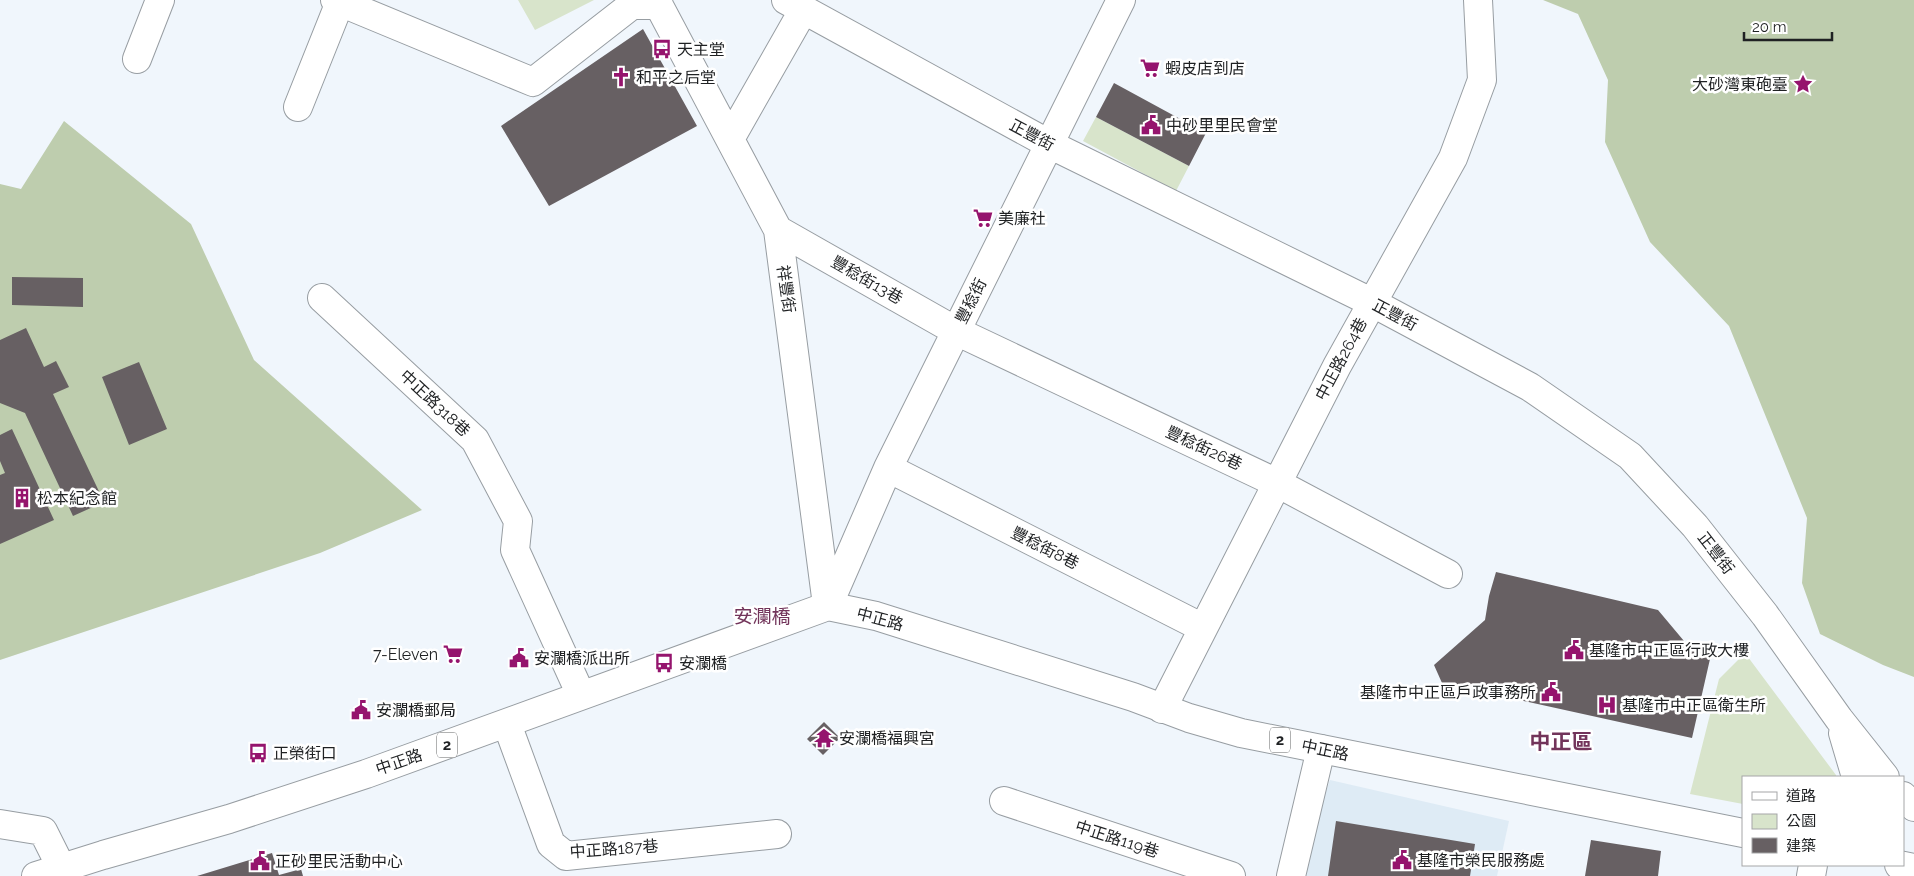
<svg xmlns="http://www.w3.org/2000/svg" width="1914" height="876" viewBox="0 0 1914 876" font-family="Raleway,'Noto Sans TC',sans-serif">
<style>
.built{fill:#deebf5}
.green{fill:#d8e4cb}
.forest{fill:#becdae}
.building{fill:#676063}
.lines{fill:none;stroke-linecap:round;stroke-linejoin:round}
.minor-casing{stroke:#979da2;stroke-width:30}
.major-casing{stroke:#979da2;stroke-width:30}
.minor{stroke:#fff;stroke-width:28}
.major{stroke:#fff;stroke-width:28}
.labels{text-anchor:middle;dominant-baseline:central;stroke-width:5;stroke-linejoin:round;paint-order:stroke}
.shield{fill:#fff;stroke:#626465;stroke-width:1}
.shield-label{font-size:15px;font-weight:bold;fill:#1f2123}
.poi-label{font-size:16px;fill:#1f2123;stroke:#fff;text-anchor:start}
.street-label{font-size:16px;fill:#1f2123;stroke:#fff}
.quarter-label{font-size:19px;fill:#72345a;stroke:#fff}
.district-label{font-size:21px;font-weight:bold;fill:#72345a;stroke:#fff}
</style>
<rect width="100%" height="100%" fill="#f0f6fc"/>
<path class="built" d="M1330 780 1509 821 1497 876H1306L1323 800Z"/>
<path class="green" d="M518 0H594L535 30Z
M1096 117 1189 166 1176 191 1083 141Z
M1745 653 1836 775V777H1743V804L1690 794 1719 679Z"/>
<path class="forest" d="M1543 0H1914V677L1883 665 1820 634 1802 583 1807 518 1729 326 1650 242 1605 142 1608 80 1578 14Z
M64 121 191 224 254 360 422 510 320 553 0 660V184L21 189Z"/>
<path class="building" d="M643 29 697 126 549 206 501 126Z
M1114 83 1206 133 1189 166 1096 117Z
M12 277 83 278V307L12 305Z
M26 328 44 367 56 361 69 387 53 394 104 502 73 516 25 413 0 403V340Z
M139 362 167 429 129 445 102 377Z
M12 429 54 520 0 544V475L5 473 0 461V435Z
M1496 572 1658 610 1684 641 1710 659 1692 738 1442 683 1434 665 1485 620 1489 596Z
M824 722 840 738 823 755 807 739Z
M1336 821 1475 844 1470 876H1328Z
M1591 840 1661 851 1658 876H1585Z
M272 853 279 875 301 869 303 876H197Z"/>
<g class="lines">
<defs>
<path id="minor" d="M335 0 533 82 632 5H659
M656 0 778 230 827 605
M786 0 1049 144 1371 302 1530 387 1630 456 1695 526 1765 615 1839 719 1885 777
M137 59 160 0
M298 107 340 2
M730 139 804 9
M778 230 956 331 1277 483 1448 574
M322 298 475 440 518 521 515 550 581 695
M888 468 1203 628
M828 606 888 468 1121 0
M1162 709 1337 366 1453 158 1482 80 1478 0
M507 724 551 844 566 856 777 834
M1843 733 1856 777
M1903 796 1914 807
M1004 801 1231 876
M0 824 43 831 62 869
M1291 876 1321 749
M1811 876 1813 865"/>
<path id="major" d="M1899 865 1914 868
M36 876 103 855 229 819 366 774 828 606 876 616 1133 697 1189 718 1241 733 1743 833"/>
</defs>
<use href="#minor" class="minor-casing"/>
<use href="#major" class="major-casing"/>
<use href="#minor" class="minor"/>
<use href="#major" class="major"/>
</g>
<defs>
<symbol id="bus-bare" viewBox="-9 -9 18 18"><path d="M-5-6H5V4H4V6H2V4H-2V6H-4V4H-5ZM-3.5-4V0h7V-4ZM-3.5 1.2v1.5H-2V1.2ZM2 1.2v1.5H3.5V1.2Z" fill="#95146d" stroke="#fff" stroke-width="2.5" paint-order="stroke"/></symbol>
<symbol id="supermarket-bare" viewBox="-9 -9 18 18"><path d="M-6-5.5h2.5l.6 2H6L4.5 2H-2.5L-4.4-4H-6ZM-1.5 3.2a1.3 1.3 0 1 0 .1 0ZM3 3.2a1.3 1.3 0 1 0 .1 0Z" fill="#95146d" stroke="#fff" stroke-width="2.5" paint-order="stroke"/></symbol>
<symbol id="church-bare" viewBox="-9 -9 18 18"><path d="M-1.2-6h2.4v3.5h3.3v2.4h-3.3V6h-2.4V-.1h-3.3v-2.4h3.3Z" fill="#95146d" stroke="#fff" stroke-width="2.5" paint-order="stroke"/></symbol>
<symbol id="sight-bare" viewBox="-9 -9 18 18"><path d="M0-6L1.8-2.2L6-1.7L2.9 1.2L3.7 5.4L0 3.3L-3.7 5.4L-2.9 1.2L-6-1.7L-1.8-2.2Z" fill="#95146d" stroke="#fff" stroke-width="2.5" paint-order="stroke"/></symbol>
<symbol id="civic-bare" viewBox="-9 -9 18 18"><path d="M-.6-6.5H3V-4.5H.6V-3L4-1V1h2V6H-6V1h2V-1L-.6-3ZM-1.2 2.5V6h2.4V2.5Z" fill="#95146d" stroke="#fff" stroke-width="2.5" paint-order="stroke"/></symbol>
<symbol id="building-bare" viewBox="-9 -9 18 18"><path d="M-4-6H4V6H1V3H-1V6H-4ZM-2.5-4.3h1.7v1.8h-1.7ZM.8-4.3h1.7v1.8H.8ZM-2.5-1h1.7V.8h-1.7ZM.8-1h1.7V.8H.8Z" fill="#95146d" stroke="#fff" stroke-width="2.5" paint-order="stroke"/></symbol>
<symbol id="hospital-bare" viewBox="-9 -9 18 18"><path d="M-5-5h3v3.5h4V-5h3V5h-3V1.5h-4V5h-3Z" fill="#95146d" stroke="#fff" stroke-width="2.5" paint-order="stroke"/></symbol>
<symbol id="temple-bare" viewBox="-9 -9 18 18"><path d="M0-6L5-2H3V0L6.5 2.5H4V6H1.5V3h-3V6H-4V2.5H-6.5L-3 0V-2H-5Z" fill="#95146d" stroke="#fff" stroke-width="2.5" paint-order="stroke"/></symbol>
</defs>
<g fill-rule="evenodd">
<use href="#bus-bare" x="648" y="35" width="28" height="28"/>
<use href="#supermarket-bare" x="1136" y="54" width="28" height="28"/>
<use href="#church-bare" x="607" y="63" width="28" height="28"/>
<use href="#sight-bare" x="1789" y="70" width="28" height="28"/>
<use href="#civic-bare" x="1137" y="111" width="28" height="28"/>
<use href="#supermarket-bare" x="969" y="204" width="28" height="28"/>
<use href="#building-bare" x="8" y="484" width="28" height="28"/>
<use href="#civic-bare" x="1560" y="636" width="28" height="28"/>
<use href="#supermarket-bare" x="439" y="640" width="28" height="28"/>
<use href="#civic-bare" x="505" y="644" width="28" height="28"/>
<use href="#bus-bare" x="650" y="649" width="28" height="28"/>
<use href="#civic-bare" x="1537" y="678" width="28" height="28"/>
<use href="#hospital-bare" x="1593" y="691" width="28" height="28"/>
<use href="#civic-bare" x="347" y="696" width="28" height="28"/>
<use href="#temple-bare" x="810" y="724" width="28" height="28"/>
<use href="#bus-bare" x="244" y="739" width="28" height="28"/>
<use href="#civic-bare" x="1388" y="846" width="28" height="28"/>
<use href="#civic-bare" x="246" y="847" width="28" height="28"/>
</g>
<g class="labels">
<g class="shield">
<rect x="1270" y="727.5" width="20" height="25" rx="4"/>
<rect x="437" y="732.5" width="20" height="25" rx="4"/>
</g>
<g class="shield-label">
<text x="1280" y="740">2</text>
<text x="447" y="745">2</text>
</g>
<g class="poi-label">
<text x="677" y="49">天主堂</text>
<text x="1165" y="68">蝦皮店到店</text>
<text x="636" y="77">和平之后堂</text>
<text x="1788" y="84" text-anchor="end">大砂灣東砲臺</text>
<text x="1166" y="125">中砂里里民會堂</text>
<text x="998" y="218">美廉社</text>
<text x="37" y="498">松本紀念館</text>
<text x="1589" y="650">基隆市中正區行政大樓</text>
<text x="438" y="654" text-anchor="end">7-Eleven</text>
<text x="534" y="658">安瀾橋派出所</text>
<text x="679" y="663">安瀾橋</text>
<text x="1536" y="692" text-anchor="end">基隆市中正區戶政事務所</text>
<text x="1622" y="705">基隆市中正區衛生所</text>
<text x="376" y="710">安瀾橋郵局</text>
<text x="839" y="738">安瀾橋福興宮</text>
<text x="273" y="753">正榮街口</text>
<text x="1417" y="860">基隆市榮民服務處</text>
<text x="275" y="861">正砂里民活動中心</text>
</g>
<g class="street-label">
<text transform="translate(1032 135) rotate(28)">正豐街</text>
<text transform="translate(867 280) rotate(30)">豐稔街13巷</text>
<text transform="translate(786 289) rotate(82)">祥豐街</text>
<text transform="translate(971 301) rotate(-63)">豐稔街</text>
<text transform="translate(1395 315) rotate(28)">正豐街</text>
<text transform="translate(1341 359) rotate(-62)">中正路264巷</text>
<text transform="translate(435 403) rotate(43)">中正路318巷</text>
<text transform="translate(1204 448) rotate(25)">豐稔街26巷</text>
<text transform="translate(1045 548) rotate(27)">豐稔街8巷</text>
<text transform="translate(1716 553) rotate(52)">正豐街</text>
<text transform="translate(880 619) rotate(15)">中正路</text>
<text transform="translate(1325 750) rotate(12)">中正路</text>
<text transform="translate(399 762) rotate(-19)">中正路</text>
<text transform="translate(1117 839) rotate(18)">中正路119巷</text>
<text transform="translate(614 849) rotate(-4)">中正路187巷</text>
</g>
<g class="quarter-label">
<text x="762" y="616">安瀾橋</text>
</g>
<g class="district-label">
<text x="1561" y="741">中正區</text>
</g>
</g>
<rect x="1742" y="776" width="162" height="90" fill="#ffffff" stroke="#a5a6a7"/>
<rect x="1752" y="792" width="25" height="8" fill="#ffffff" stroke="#a5a6a7"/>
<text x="1786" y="801" font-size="15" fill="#1f2123">道路</text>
<rect x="1752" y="814" width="25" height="15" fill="#d8e4cb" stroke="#a5a6a7"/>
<text x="1786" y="826" font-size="15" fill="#1f2123">公園</text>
<rect x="1752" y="838" width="25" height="15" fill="#676063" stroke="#a5a6a7"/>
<text x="1786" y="851" font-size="15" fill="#1f2123">建築</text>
<path d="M1744 32v8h88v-8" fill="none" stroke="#1f2123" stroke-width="2.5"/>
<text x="1752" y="32" font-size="15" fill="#1f2123" stroke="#ffffff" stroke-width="4" paint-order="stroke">20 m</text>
</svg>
